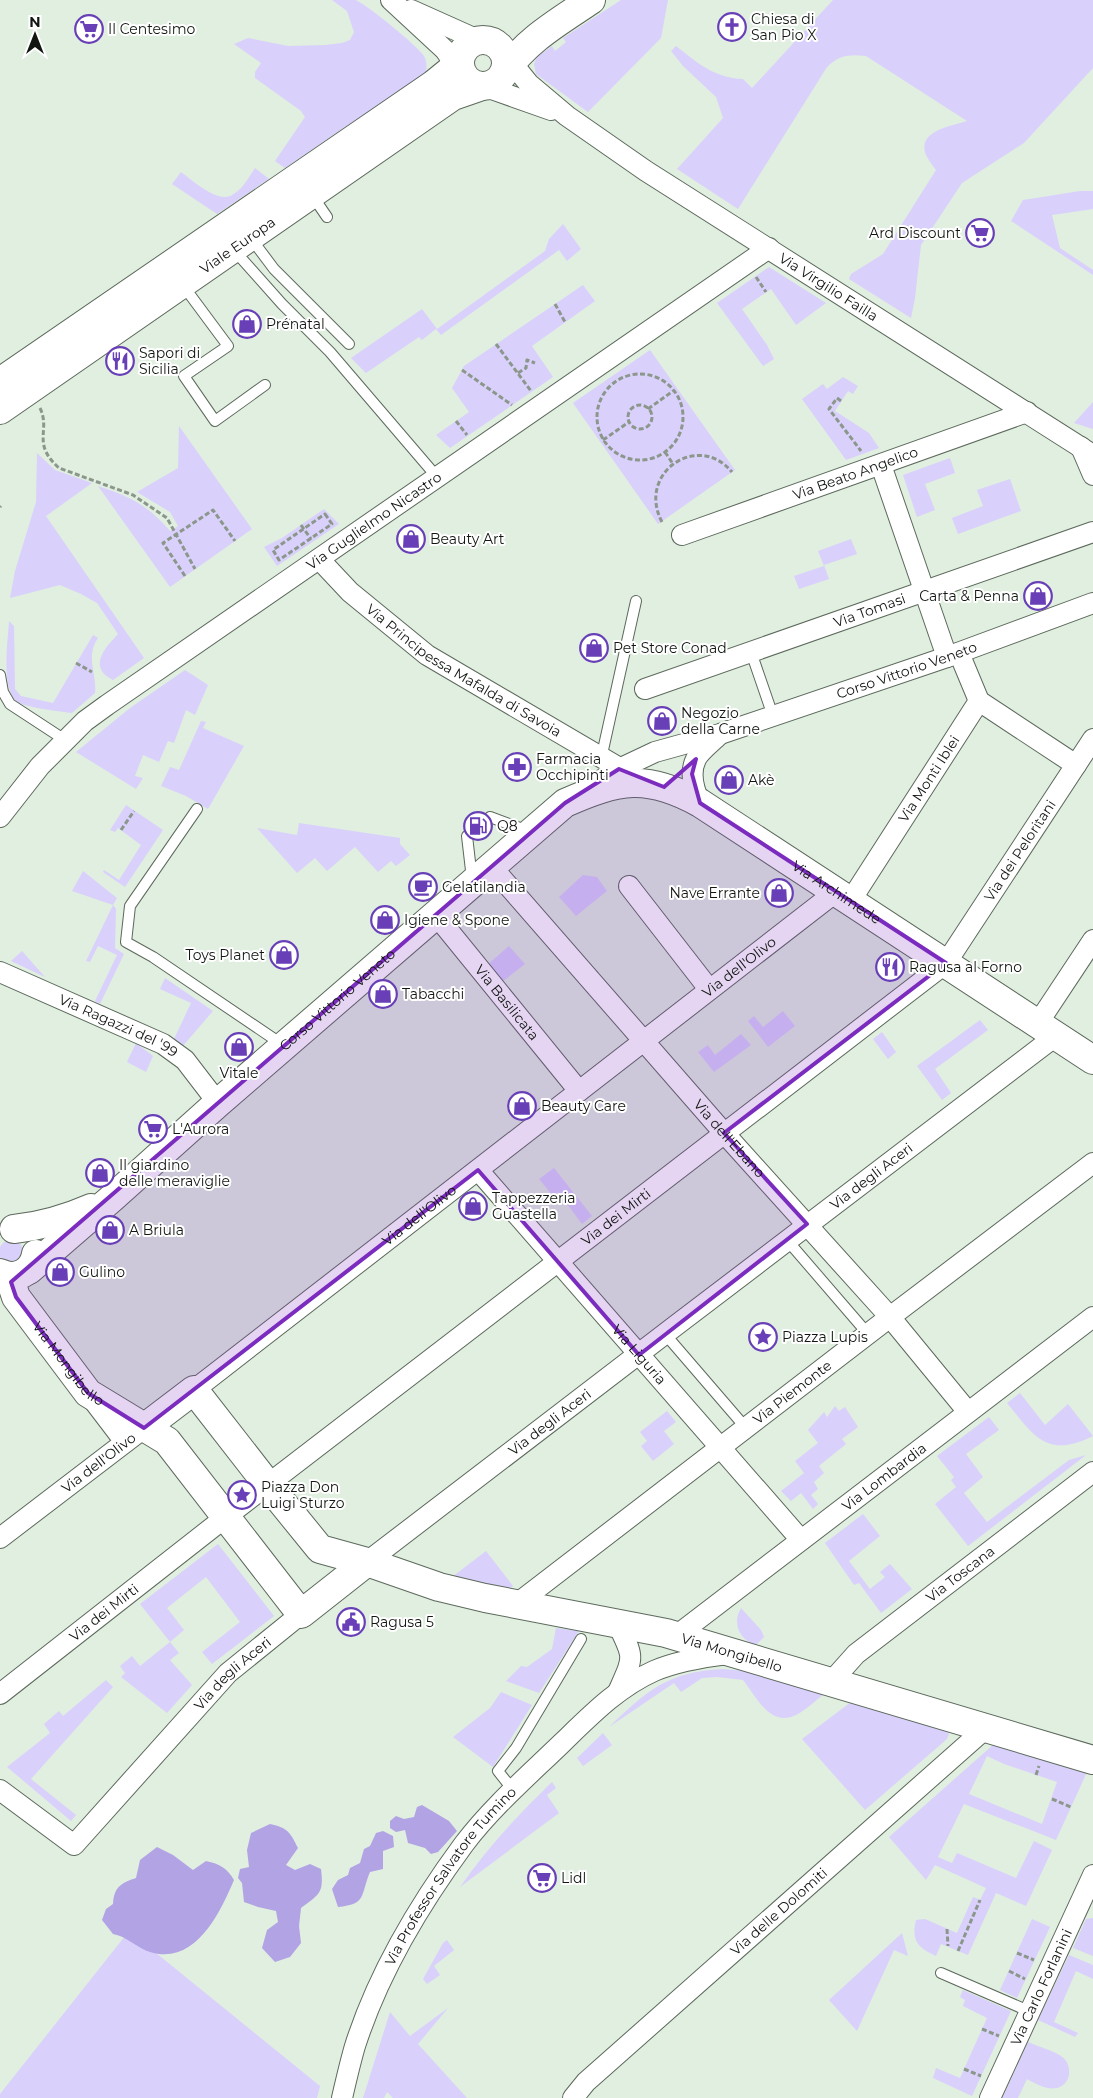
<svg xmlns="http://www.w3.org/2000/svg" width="1093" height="2098" viewBox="0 0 1093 2098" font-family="Montserrat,sans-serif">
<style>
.green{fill:#d9d0fc;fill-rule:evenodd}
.forest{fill:#b2a3e4}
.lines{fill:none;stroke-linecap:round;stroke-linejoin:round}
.lane-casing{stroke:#5c695c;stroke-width:12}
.street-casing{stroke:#5c695c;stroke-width:22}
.secondary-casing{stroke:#5c695c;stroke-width:30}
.primary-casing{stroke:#5c695c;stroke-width:30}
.path{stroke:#8c978c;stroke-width:3;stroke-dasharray:5 2.5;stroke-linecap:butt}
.lane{stroke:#fff;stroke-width:10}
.street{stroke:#fff;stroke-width:20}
.secondary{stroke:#fff;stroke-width:28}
.primary{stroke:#fff;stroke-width:28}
.marked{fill:#7b2cbf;fill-opacity:0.2;stroke:#7b2cbf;stroke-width:4;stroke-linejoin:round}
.labels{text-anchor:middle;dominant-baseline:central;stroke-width:4;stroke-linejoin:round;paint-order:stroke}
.poi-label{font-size:14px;fill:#111611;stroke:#fff;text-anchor:start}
.street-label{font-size:14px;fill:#111611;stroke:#fff}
</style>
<rect width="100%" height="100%" fill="#e0efe0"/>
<path class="green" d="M332 0C339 0 349 0 355 0 364 2 420 48 424 56 428 64 427 71 423 78L361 120 351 123 285 168 275 161 305 117 301 111 255 78V72L261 63 234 44 248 38 288 46 325 45 342 43 350 40 354 32 347 11Z
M621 0H668L661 38 588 112 536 74 534 64 537 57 552 46 555 51 566 42 563 38Z
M833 0H1093V68L1024 143 962 183 921 245 915 298 911 318 849 279 851 274 883 254 936 170C933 166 930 162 927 157 914 131 952 126 967 121L866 56C850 54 839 55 827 67L738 209 677 169 723 118 716 97 683 66 671 51 676 46C698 63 714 78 743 79L752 88Z
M255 168 269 179 217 214 172 184 181 172C192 180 218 204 232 195 242 190 249 177 255 168Z
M1080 191H1093V209L1052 215 1060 248 1093 270V275L1011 221 1023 200Z
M563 224 581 249 567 261 559 250 441 335 436 329 422 340 419 337 366 373 351 358 422 309 437 329 545 251 549 239Z
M769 267 826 303 796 325 771 289 742 309 767 345 774 359 763 366 717 303Z
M583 285 595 301 532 346 553 377 450 448 436 435 469 412 452 388 464 366Z
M650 350 735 470 658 524 573 403Z
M843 377 858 386 853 394 848 391 835 411 869 433 879 448 846 460 802 399 823 384 827 389Z
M1093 402V429L1074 423Z
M179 426 252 529 170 587 98 486C129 496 149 506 170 531L178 526 170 512 137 492 178 468Z
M37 453 55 470 92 483 46 516 144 658 113 680C87 667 105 648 118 634L97 603 81 594 60 585 10 598 15 571 36 502Z
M950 458 955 473 925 484 935 510 917 517 903 475Z
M1010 479 1021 511 958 534 952 518 983 506 977 490Z
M324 509 339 524 277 566 264 547 282 538Z
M851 539 857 554 824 565 829 579 799 589 794 576 824 566 818 551Z
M9 621 14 626 15 689 21 696 53 703 93 635 98 638C85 657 97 673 95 693L72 713C62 712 26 707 19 703 0 693 8 640 9 621Z
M185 670 208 685 195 715 186 710 174 743 168 741 159 762 143 755 135 776 143 778 136 789 76 752 130 708Z
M201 721 206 722 203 728 244 746 208 809 186 796 161 786 170 767 179 770Z
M126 805 163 830 125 887 103 872 104 870 119 880 141 845 118 828 115 832 110 830Z
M299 823 400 838V844L410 855 396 866 391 861 378 872 355 847 327 871 315 858 297 873 257 828 297 835Z
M83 871 117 898 113 905 116 909 115 948 124 954 100 1004 95 1001 117 955 98 946 90 962 86 961 113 905 72 891Z
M583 875 597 877 607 891 576 916 559 897Z
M509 946 525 964 502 982 487 965Z
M22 951 45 977 11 961Z
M165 978 213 1011 182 1047 174 1039 191 1003 160 989Z
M783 1011 795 1026 768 1047 748 1021 754 1016 763 1027Z
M980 1020 988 1030 935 1069 951 1093 942 1100 917 1066Z
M882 1032 896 1052 888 1059 873 1039Z
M741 1034 751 1045 714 1072 698 1052 708 1045 715 1055Z
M136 1043 153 1056 146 1072 127 1062Z
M554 1168 592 1216 582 1224 558 1192 553 1196 539 1179Z
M-1 1252a12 12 0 1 1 24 0a12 12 0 1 1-24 0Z
M1020 1393 1045 1425 1068 1404 1093 1436C1047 1459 1034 1436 1007 1403Z
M835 1406 839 1411 845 1407 858 1427 842 1439 846 1444 819 1466 824 1473 814 1482 818 1489 811 1495 818 1504 813 1509 801 1493 791 1501 781 1491 804 1473 795 1461 818 1443 808 1430 824 1412 827 1417Z
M667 1411 676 1422 664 1431 674 1444 653 1461 641 1446 647 1441 640 1432Z
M989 1417 999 1430 966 1454 983 1477 964 1493 987 1522 1069 1460 1086 1455 968 1546 935 1504 956 1487 951 1480 954 1477 937 1456Z
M863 1514 880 1536 849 1561 870 1589 885 1577 880 1572 890 1564 912 1589 881 1613 859 1583 854 1585 825 1543Z
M218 1544 274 1616 212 1664 202 1652 240 1622 206 1577 167 1608 184 1630 170 1642 179 1653 170 1660 192 1685 167 1713 121 1677 125 1673 120 1666 132 1656 140 1666 170 1642 140 1604Z
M486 1551 513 1586 509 1589 452 1577Z
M741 1608 761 1630 764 1637 756 1645C739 1640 732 1623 741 1608Z
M556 1628 579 1631 539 1693 506 1681 521 1666 527 1667 552 1649Z
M723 1669 745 1671 824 1694C815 1701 806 1710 796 1715 770 1728 756 1696 743 1680L717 1677 702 1678 681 1692 674 1683 609 1727C648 1690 667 1672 723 1669Z
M106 1680 113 1687 31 1779 76 1815 71 1821 7 1767 50 1733 44 1724 59 1711 63 1716Z
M501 1692 532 1705 493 1767 453 1737 490 1708Z
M851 1702 946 1730 949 1734 947 1739 865 1810 802 1739Z
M603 1733 612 1745 583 1766 577 1758Z
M994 1744 1087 1772 1056 1840 964 1804 938 1857 952 1863 957 1853 1016 1878 1034 1841 1052 1850 1026 1906 996 1893 968 1955 941 1944 936 1956C918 1948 911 1941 916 1920L925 1919 957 1933 973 1897 980 1900 986 1888 935 1865 926 1880 889 1837ZM987 1756 1004 1764 1057 1782 1042 1824 969 1794Z
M552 1782 556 1788 547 1795 559 1813 460 1887C487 1848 518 1815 552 1782Z
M1093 1918V1956L1073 1948 1086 1919Z
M1032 1919 1050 1927 1017 1998 1000 1990Z
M129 1931 320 2086 317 2098H0V2094Z
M902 1933 908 1956 894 1950 857 2031 829 2000Z
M447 1940 454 1950 434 1966 440 1975 427 1984 423 1979 443 1943Z
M1069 1955 1093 1965V1979L1076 1971 1054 2022 1078 2033 1075 2037 1038 2020Z
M963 1990 1011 2011 972 2096 933 2078 936 2068 960 2078 987 2018 963 2006 965 2000 960 1997Z
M448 2008 418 2044 467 2098H393L387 2092 384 2098H363L390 2012 410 2036Z
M1028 2042C1039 2047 1052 2050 1061 2056 1073 2064 1072 2084 1057 2088 1046 2090 1036 2084 1027 2079L1018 2098H1002Z"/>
<path class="forest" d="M422 1805 449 1821 457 1831 438 1852 431 1854 425 1848 408 1843 405 1830 396 1832 390 1828V1821L396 1816 404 1819 414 1817 417 1807Z
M270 1824C288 1828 290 1832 298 1848L286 1865 295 1870 310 1864 321 1869C324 1894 319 1894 301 1908L299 1926 301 1943 290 1957 275 1962 262 1948 267 1930 278 1922 276 1911 258 1907 244 1902 242 1883 238 1878 240 1869 249 1867 247 1850 251 1833Z
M383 1831 393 1836 394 1847 383 1851V1869L370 1872C360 1896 367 1904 338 1907L332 1889 338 1880 348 1875 350 1868 360 1863 364 1849 370 1846 376 1833Z
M157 1847 173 1855 193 1870 206 1861C220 1864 227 1868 234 1880 220 1913 195 1966 150 1952 137 1948 126 1936 113 1934L102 1920 106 1909 113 1904C114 1887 121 1883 136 1878L140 1860Z"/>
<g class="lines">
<defs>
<path id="lane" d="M312 195 327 217
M250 237 274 269 349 344
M233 249 282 304 330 352 437 477
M182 284 228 346 184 376 215 421 265 385
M751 652 773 716
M0 675 3 692 10 704 65 740
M601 759 636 601
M197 809 130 906 126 942 153 957 283 1045
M472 879 467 836 490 817 528 831
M787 1240 868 1334
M665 1334 746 1428
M513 1790 498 1771 516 1748 581 1639
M941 1973 1031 2012"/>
<g id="street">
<path d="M391 0 445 50 461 73"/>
<path d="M411 10 478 40"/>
<path id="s1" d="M504 53 529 84 567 116 646 171 1093 455"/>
<path d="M486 87 551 110"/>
<path d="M1081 447 1093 475"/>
<path d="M881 465 947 657"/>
<path id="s2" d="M682 535 1027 412"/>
<path id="s3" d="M319 559 350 592 427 655 628 773"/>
<path id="s4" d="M645 689 1093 532"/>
<path d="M979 701 1076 765"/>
<path id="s5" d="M593 785 619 769 655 752 720 734 947 657 1093 603"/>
<path d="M700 803C694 790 689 773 696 759 700 751 712 742 718 736"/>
<path id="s6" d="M0 817 40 766 85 721 107 705 769 248"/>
<path id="s7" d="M491 866 724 1133 890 1317 968 1412"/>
<path d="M629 886 709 989"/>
<path id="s8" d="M851 900 979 701 959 653"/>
<path id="s9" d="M435 914 579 1091"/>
<path id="s10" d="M0 972 163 1044 185 1060 218 1103"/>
<path d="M1038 1023 1093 940"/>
<path id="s11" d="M478 1170 801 1540"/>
<path id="s12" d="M194 1390 837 891"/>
<path d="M93 1400 125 1442"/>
<path id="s13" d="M0 1538 144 1428"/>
<path id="s14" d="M367 1562C597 1386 826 1210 1057 1035"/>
<path id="s15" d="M518 1603 890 1317 1093 1163"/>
<path d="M617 1623C635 1659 634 1656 618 1692"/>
<path id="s16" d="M676 1636 1093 1317"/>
<path id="s17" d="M831 1682 856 1654 1093 1472"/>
<path id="s18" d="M0 1694 227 1516 946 963 1093 739"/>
<path id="s19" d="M0 1790 74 1845 228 1673 301 1614"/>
<path id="s20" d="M342 2098C346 2081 350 2063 355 2046 378 1974 419 1905 464 1844 492 1807 529 1775 562 1743 590 1716 618 1687 654 1671 677 1661 703 1657 728 1654"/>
<path id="s21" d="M573 2098 586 2082 986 1728"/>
<path id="s22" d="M990 2098 1093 1875"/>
</g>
<g id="secondary">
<circle cx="483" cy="63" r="23"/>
<path d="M504 73C526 40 560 21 591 0"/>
<path d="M0 382 434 84 450 71 460 58"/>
<path id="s23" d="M0 410 453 96 479 87"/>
<path id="s24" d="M11 1282 16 1297 88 1393 167 1441 301 1614 367 1562"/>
<path id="s25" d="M144 1428 194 1390 268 1485 320 1549 367 1562 439 1587 485 1598 666 1633 1093 1760"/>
</g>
<g id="primary">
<path d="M14 1229C42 1226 66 1219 91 1208"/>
<path id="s26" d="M29 1270 111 1199 218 1103 565 803C619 779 647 774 700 803L1093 1060"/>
<path d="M0 1273C16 1281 33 1272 36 1254"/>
</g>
</defs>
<use href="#lane" class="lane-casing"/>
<use href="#street" class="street-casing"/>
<use href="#secondary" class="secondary-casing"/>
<use href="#primary" class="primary-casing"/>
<path class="path" d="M756 277 766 292
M555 304 565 322
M496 344 531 391
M462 370 512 405
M518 373 526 368 527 360 535 363
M597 417a43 43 0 1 1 86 0a43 43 0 1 1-86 0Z
M841 401 837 398 829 409 861 451
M628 417a12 12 0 1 1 24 0a12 12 0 1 1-24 0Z
M40 408C51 431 31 443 59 468L133 495 167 518 195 569
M648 409 673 391
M456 421 467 435
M603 440 629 422
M665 452 673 464
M0 507 1 506
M325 514 332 524 279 560 273 550Z
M662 522C636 473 698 431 732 472
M301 525 311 539
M185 576 163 543 213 510 235 541
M76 663 92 672
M121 830 134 811
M1036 1775 1039 1766
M1052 1799 1071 1807
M947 1929 948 1946
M958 1951 980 1900
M1017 1953 1034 1960
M1009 1971 1025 1979
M982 2029 999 2036
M964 2069 981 2076"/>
<use href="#lane" class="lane"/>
<use href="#street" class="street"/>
<use href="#secondary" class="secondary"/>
<use href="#primary" class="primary"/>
</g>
<path class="marked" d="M696 759 692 774 700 803 946 963 724 1133 807 1224 639 1355 478 1170 144 1428 88 1393 16 1297 11 1282 565 803 619 769 664 787Z"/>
<defs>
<symbol id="church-ring" viewBox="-11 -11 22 22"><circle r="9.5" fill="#fff" stroke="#683fb7" stroke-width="1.5"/><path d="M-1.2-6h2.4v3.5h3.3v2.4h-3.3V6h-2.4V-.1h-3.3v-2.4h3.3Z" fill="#683fb7"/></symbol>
<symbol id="supermarket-ring" viewBox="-11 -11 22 22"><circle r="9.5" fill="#fff" stroke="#683fb7" stroke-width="1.5"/><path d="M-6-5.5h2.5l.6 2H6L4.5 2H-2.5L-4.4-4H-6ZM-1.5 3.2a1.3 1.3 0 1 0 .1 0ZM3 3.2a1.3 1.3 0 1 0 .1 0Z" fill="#683fb7"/></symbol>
<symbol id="shop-ring" viewBox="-11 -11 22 22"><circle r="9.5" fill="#fff" stroke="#683fb7" stroke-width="1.5"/><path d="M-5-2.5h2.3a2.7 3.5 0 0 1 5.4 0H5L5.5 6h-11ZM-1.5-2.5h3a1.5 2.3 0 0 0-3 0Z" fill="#683fb7"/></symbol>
<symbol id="restaurant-ring" viewBox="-11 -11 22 22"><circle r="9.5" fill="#fff" stroke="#683fb7" stroke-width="1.5"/><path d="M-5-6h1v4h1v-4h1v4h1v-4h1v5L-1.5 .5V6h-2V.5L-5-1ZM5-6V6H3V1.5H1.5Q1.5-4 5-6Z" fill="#683fb7"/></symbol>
<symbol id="pharmacy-ring" viewBox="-11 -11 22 22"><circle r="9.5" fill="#fff" stroke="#683fb7" stroke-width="1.5"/><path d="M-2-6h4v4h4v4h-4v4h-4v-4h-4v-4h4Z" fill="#683fb7"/></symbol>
<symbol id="fuel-ring" viewBox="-11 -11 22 22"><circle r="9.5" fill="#fff" stroke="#683fb7" stroke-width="1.5"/><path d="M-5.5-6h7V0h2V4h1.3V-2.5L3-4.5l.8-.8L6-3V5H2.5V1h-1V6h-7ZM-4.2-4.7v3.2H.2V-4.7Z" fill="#683fb7"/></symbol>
<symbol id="cafe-ring" viewBox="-11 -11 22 22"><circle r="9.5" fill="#fff" stroke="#683fb7" stroke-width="1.5"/><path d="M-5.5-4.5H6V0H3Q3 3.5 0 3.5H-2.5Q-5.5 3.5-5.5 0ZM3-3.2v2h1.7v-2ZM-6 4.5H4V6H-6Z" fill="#683fb7"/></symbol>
<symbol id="sight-ring" viewBox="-11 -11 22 22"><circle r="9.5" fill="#fff" stroke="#683fb7" stroke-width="1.5"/><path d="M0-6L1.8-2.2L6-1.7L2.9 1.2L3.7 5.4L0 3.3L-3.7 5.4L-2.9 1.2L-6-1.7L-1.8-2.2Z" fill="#683fb7"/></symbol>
<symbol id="civic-ring" viewBox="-11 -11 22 22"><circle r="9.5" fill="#fff" stroke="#683fb7" stroke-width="1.5"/><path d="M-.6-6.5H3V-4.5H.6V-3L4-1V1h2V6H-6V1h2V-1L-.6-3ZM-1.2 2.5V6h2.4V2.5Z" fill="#683fb7"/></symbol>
</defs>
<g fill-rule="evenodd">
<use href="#church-ring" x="716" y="11" width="32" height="32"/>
<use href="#supermarket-ring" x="73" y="13" width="32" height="32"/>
<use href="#supermarket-ring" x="964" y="217" width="32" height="32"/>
<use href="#shop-ring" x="231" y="308" width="32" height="32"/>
<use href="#restaurant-ring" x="104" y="345" width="32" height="32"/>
<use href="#shop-ring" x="395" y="523" width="32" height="32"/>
<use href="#shop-ring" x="1022" y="580" width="32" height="32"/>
<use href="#shop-ring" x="578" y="632" width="32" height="32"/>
<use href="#shop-ring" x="646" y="705" width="32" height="32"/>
<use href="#pharmacy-ring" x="501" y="751" width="32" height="32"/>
<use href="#shop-ring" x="713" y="764" width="32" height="32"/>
<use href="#fuel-ring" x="462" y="810" width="32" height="32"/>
<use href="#cafe-ring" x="407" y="871" width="32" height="32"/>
<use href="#shop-ring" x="763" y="877" width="32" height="32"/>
<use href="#shop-ring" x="369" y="904" width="32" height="32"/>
<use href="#shop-ring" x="268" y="939" width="32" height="32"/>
<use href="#restaurant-ring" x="874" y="951" width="32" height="32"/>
<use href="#shop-ring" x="367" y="978" width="32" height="32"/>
<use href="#shop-ring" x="223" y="1031" width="32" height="32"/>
<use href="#shop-ring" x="506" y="1090" width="32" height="32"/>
<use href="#supermarket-ring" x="137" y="1113" width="32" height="32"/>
<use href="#shop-ring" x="84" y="1157" width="32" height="32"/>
<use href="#shop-ring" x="457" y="1190" width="32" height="32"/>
<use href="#shop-ring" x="94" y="1214" width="32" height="32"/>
<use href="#shop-ring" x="44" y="1256" width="32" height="32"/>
<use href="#sight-ring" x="747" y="1321" width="32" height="32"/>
<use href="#sight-ring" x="226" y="1479" width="32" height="32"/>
<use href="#civic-ring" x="335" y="1606" width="32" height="32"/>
<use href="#supermarket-ring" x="526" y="1862" width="32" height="32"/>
</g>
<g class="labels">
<g class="poi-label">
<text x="751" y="19">Chiesa di<tspan x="751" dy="16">San Pio X</tspan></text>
<text x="108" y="29">Il Centesimo</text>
<text x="961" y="233" text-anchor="end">Ard Discount</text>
<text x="266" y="324">Prénatal</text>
<text x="139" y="353">Sapori di<tspan x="139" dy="16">Sicilia</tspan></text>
<text x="430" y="539">Beauty Art</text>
<text x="1019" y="596" text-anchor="end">Carta &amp; Penna</text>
<text x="613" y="648">Pet Store Conad</text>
<text x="681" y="713">Negozio<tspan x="681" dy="16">della Carne</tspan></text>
<text x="536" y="759">Farmacia<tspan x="536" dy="16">Occhipinti</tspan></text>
<text x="748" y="780">Akè</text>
<text x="497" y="826">Q8</text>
<text x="442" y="887">Gelatilandia</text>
<text x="760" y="893" text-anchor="end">Nave Errante</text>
<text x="404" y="920">Igiene &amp; Spone</text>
<text x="265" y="955" text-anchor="end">Toys Planet</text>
<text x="909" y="967">Ragusa al Forno</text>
<text x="402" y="994">Tabacchi</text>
<text x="239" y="1073" text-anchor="middle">Vitale</text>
<text x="541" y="1106">Beauty Care</text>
<text x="172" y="1129">L'Aurora</text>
<text x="119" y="1165">Il giardino<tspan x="119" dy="16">delle meraviglie</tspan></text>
<text x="492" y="1198">Tappezzeria<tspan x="492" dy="16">Guastella</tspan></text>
<text x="129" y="1230">A Briula</text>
<text x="79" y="1272">Gulino</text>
<text x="782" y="1337">Piazza Lupis</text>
<text x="261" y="1487">Piazza Don<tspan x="261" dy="16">Luigi Sturzo</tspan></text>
<text x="370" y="1622">Ragusa 5</text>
<text x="561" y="1878">Lidl</text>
</g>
<g class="street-label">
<text stroke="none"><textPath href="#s23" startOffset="289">Viale Europa</textPath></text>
<text stroke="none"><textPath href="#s1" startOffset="402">Via Virgilio Failla</textPath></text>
<text stroke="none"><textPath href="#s2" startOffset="184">Via Beato Angelico</textPath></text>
<text stroke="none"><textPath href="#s6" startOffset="480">Via Guglielmo Nicastro</textPath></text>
<text stroke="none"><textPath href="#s4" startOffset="238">Via Tomasi</textPath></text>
<text stroke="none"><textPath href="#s3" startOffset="184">Via Principessa Mafalda di Savoia</textPath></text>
<text stroke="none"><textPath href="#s5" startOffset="335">Corso Vittorio Veneto</textPath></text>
<text stroke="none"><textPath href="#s8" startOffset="144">Via Monti Iblei</textPath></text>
<text stroke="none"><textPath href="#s18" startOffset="1330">Via dei Peloritani</textPath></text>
<text stroke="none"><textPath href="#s26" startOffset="1016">Via Archimede</textPath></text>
<text stroke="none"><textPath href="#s12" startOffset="690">Via dell'Olivo</textPath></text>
<text stroke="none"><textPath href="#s26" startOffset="410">Corso Vittorio Veneto</textPath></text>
<text stroke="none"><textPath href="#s9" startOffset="114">Via Basilicata</textPath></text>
<text stroke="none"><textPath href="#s10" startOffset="130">Via Ragazzi del '99</textPath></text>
<text stroke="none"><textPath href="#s7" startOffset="362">Via dell'Ebano</textPath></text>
<text stroke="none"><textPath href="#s14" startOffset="635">Via degli Aceri</textPath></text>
<text stroke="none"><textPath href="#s12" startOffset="285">Via dell'Olivo</textPath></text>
<text stroke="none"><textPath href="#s18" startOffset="779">Via dei Mirti</textPath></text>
<text stroke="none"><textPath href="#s11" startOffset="245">Via Liguria</textPath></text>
<text stroke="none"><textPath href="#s24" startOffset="101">Via Mongibello</textPath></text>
<text stroke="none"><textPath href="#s15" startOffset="346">Via Piemonte</textPath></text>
<text stroke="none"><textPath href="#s14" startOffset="230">Via degli Aceri</textPath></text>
<text stroke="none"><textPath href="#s13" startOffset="124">Via dell'Olivo</textPath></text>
<text stroke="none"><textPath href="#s16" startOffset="262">Via Lombardia</textPath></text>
<text stroke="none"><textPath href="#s17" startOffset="169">Via Toscana</textPath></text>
<text stroke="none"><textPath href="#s18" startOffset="132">Via dei Mirti</textPath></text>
<text stroke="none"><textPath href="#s25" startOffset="691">Via Mongibello</textPath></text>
<text stroke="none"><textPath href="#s19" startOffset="326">Via degli Aceri</textPath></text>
<text stroke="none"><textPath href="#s20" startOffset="250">Via Professor Salvatore Tumino</textPath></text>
<text stroke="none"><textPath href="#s21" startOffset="278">Via delle Dolomiti</textPath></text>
<text stroke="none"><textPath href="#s22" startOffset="122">Via Carlo Forlanini</textPath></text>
</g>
</g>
<g transform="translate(35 35)" stroke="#ffffff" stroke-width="4" paint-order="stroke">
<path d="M0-4L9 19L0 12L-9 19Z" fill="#111611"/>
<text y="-8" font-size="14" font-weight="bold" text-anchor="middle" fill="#111611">N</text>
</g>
</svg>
